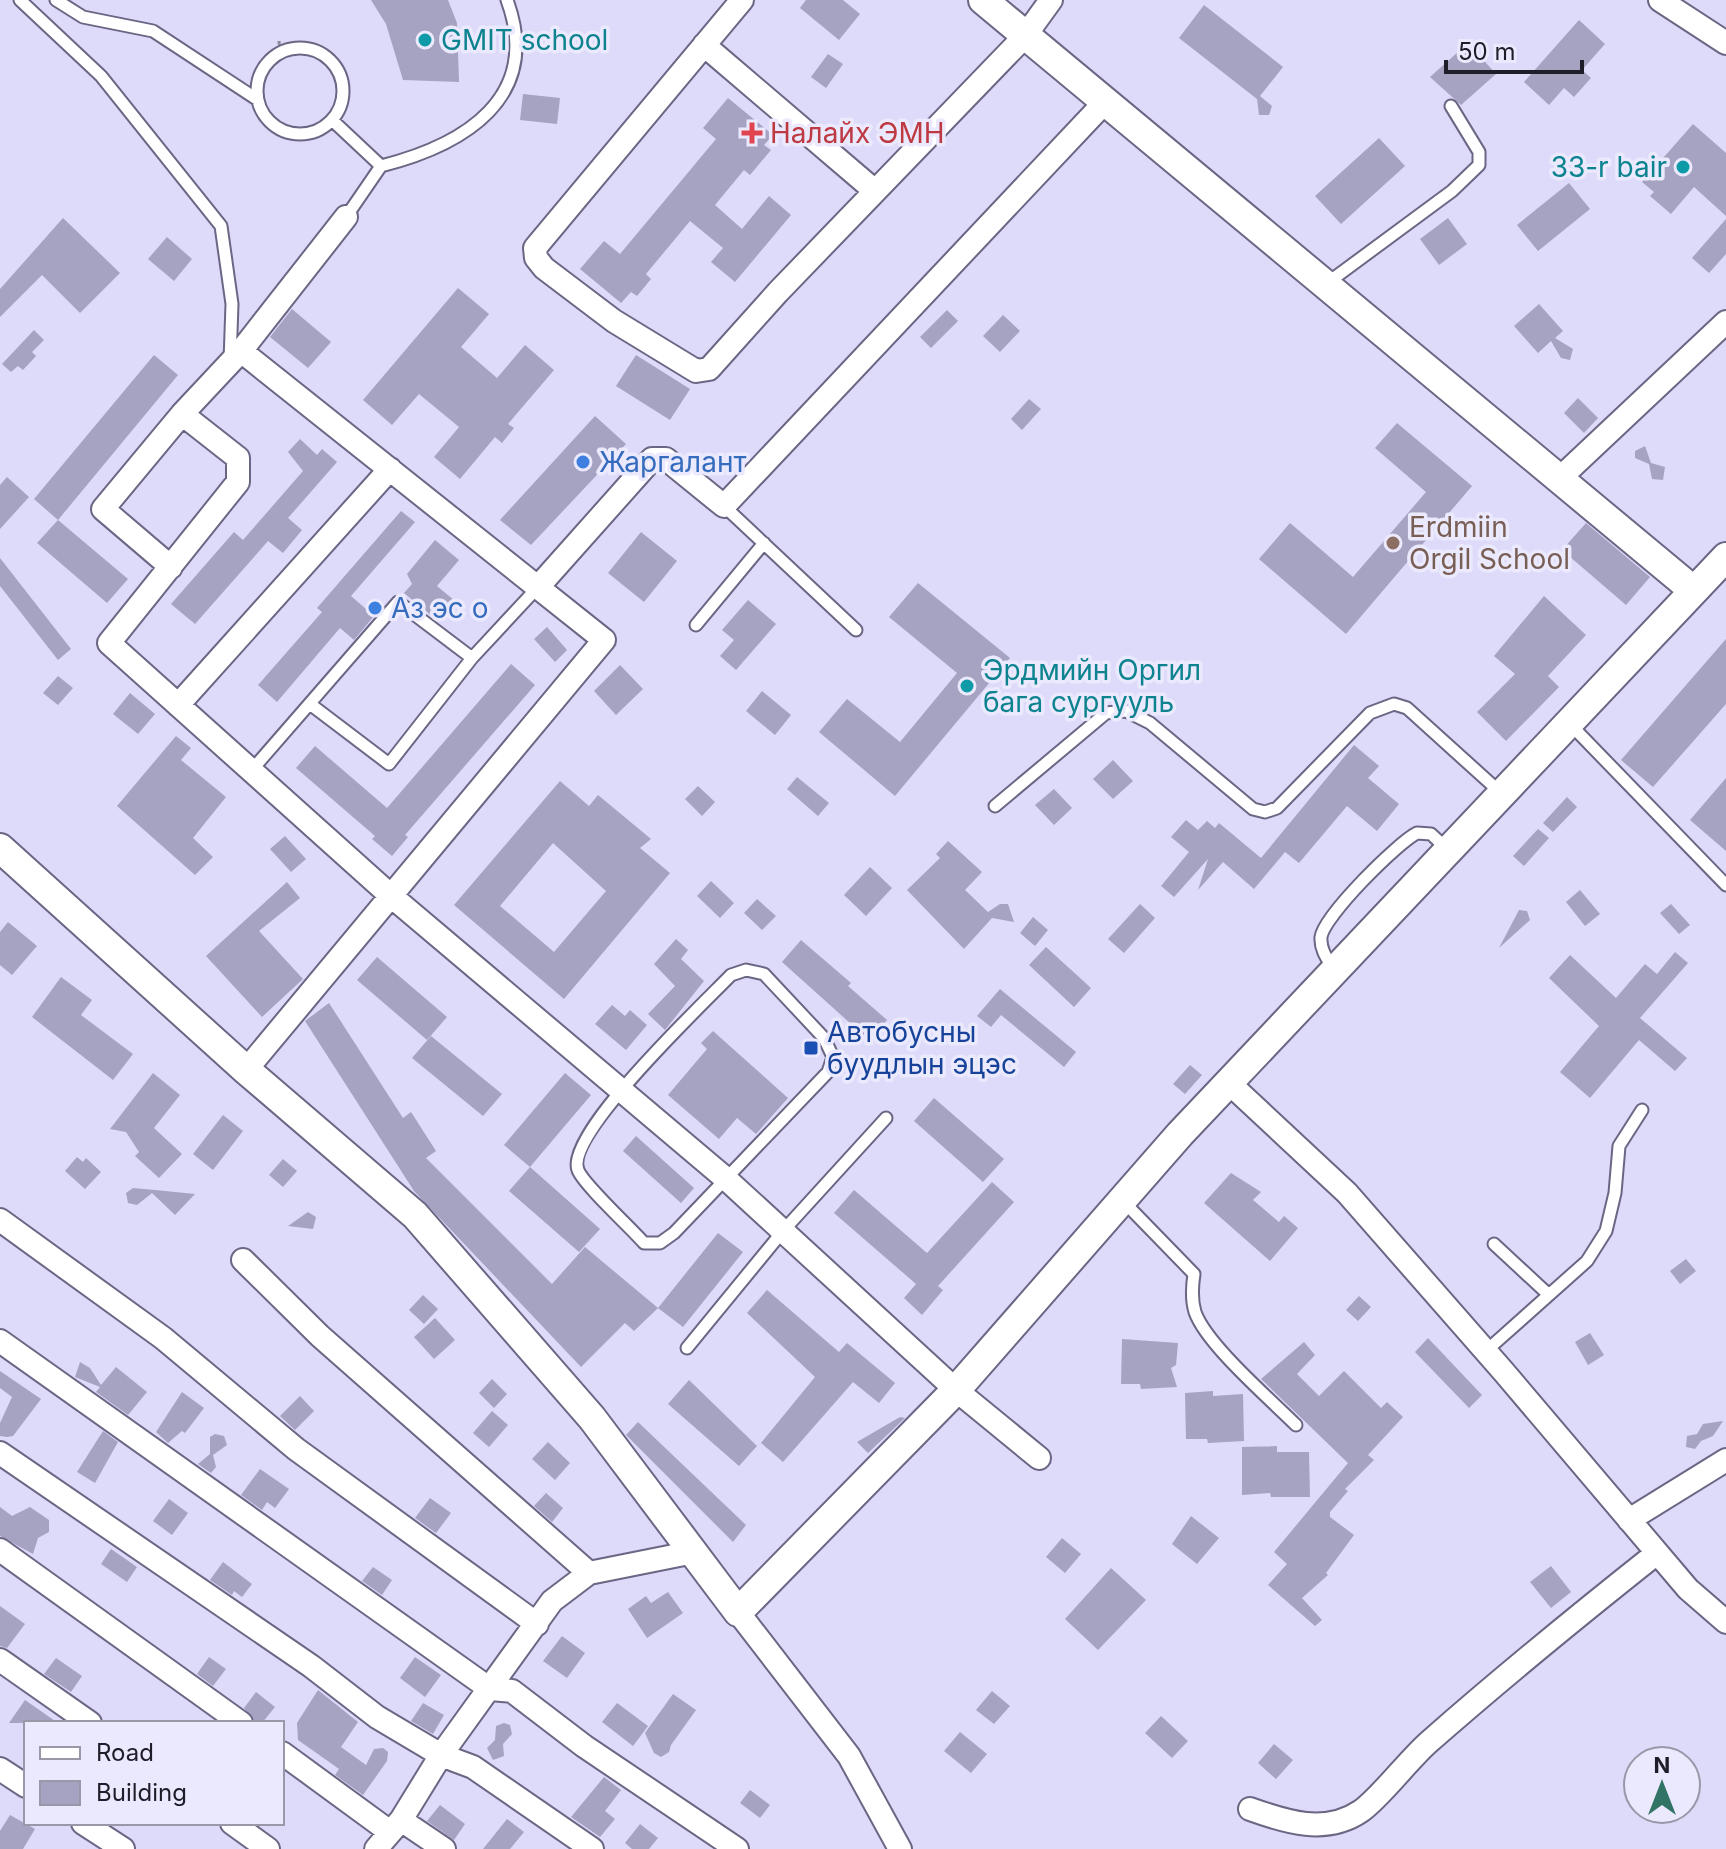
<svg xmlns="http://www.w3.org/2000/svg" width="1726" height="1849" viewBox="0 0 1726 1849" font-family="Inter,sans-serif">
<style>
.building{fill:#a6a2c1;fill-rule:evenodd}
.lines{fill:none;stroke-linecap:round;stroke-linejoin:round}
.service-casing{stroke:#6a6683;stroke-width:15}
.minor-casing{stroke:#6a6683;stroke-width:26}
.tertiary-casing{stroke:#6a6683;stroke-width:32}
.path{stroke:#89869d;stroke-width:3;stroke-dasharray:4 4;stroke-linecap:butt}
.service{stroke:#fff;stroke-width:11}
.minor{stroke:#fff;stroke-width:22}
.tertiary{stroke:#fff;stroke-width:28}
.culture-dot{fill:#0f9aa8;stroke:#ebe9fd;stroke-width:3}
.health-dot{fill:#e0444e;stroke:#ebe9fd;stroke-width:3}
.shop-dot{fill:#3f7fe0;stroke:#ebe9fd;stroke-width:3}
.education-dot{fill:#8d6e63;stroke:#ebe9fd;stroke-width:3}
.transit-dot{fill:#1a4fb4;stroke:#ebe9fd;stroke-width:3}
.labels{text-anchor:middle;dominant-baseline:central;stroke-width:7;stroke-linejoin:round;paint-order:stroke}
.culture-label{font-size:28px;fill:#0d838f;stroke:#ebe9fd;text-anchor:start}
.health-label{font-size:28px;fill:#be3a42;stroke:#ebe9fd;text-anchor:start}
.shop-label{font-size:28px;fill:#366cbe;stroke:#ebe9fd;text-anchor:start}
.education-label{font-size:28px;fill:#785e54;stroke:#ebe9fd;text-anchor:start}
.transit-label{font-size:28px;fill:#164399;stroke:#ebe9fd;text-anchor:start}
</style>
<rect width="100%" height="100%" fill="#dedafa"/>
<path class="building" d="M371 0H448L457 23 459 82 403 80 386 24Z
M806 0H843L860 14 839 40 800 8Z
M1204 5 1283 67 1260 96 1272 106 1269 115H1259L1257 99 1179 38Z
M1579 20 1605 44 1582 70 1591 78 1574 97 1564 88 1549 105 1524 82Z
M1468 43 1496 74 1461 105 1430 77Z
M828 54 843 64 826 88 811 77Z
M523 94 560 98 557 124 520 120Z
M728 98 773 135 764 145 771 150 750 175 744 170 715 205 742 229 769 196 791 215 735 282 711 262 723 248 690 221 646 274 651 279 637 296 631 292 621 303 580 269 604 241 620 254 716 139 703 128Z
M1693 124 1726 153V216L1694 187 1671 214 1650 196 1654 192 1642 182Z
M1379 138 1405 166 1341 224 1315 196Z
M1569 183 1590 209 1538 251 1517 225Z
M63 218 120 273 80 313 42 275 0 317V289Z
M1448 218 1467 244 1439 265 1420 239Z
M1726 219V254L1709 273 1692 258Z
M167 237 192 259 174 281 148 259Z
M458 288 489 314 461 347 497 378 525 345 554 370 508 424 514 428 502 443 495 437 460 479 434 457 459 427 419 394 392 425 363 400Z
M1539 304 1563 331 1555 338 1573 349 1570 360 1561 358 1551 341 1538 353 1514 326Z
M292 309 331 342 308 368 270 337Z
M947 310 958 321 931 348 920 337Z
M1003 315 1020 331 1000 352 983 336Z
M34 330 44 340 32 352 36 356 23 370 18 366 11 372 2 364Z
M154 355 178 375 58 520 34 499Z
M636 355 690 389 670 420 616 386Z
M1578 398 1598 418 1584 433 1564 413Z
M1029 399 1041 409 1022 430 1011 419Z
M595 416 626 444 531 545 500 520Z
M1397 423 1472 486 1346 634 1259 559 1290 523 1353 577 1426 492 1375 448Z
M300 439 317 455 322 449 337 462 288 518 302 530 283 553 268 541 195 624 171 604 234 532 243 540 303 471 288 452Z
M1645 446 1651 463 1665 467 1663 480 1652 479 1649 464 1635 458V451Z
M7 477 29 497 0 529V485Z
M401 511 415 522 351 596 374 616 354 640 340 628 277 702 258 685 322 612 317 608Z
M58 520 128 579 107 603 37 543Z
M1586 523 1650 577 1626 605 1562 550Z
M641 532 677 561 644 602 608 573Z
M435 540 459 560 437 586 455 601 438 621 404 593 412 584 407 574Z
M0 558 71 649 58 660 0 586Z
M918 583 1010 658 895 796 819 732 847 699 900 742 957 673 889 617Z
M1544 596 1586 635 1548 676 1559 687 1506 741 1477 712 1515 674 1494 656Z
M748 600 776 624 736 670 720 656 734 640 722 630Z
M547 627 567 650 555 662 534 639Z
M1726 639V704L1653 787 1621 760Z
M511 664 535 685 405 835 408 837 392 856 372 839 375 836 296 768 315 746 387 808Z
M620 665 643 689 616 715 594 691Z
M58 676 73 688 58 705 43 693Z
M762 691 791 715 775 735 746 711Z
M130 693 155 714 138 734 113 714Z
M176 736 191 748 181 760 226 797 193 838 213 857 195 875 117 806Z
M1354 745 1379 766 1368 778 1399 804 1377 831 1347 806 1299 863 1285 852 1254 889 1223 862 1198 890 1208 859 1174 897 1161 886 1189 852 1171 837 1186 820 1198 830 1207 821 1215 828 1219 823 1261 858Z
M1113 760 1133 781 1113 799 1093 779Z
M797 777 829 803 818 816 787 789Z
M1726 778V851L1690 820Z
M560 781 589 806 598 795 651 839 640 848 670 873 564 999 454 905ZM553 843 606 891 554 952 500 906Z
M698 786 715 802 702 816 685 799Z
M1054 789 1072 808 1054 825 1035 805Z
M1567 797 1577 807 1553 832 1543 823Z
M1538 829 1549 838 1524 866 1513 856Z
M285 836 306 859 291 872 270 849Z
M948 841 982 872 965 890 988 912 1000 904H1008L1014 922 992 918 964 949 907 890 940 858 936 854Z
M870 867 892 888 866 916 844 895Z
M711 881 734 903 720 918 697 896Z
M287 882 300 898 259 931 303 979 262 1017 206 956Z
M1580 890 1600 914 1585 926 1566 902Z
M757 899 776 916 762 930 744 913Z
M1140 904 1155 918 1124 953 1108 939Z
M1671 904 1690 925 1679 934 1660 913Z
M1519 910 1527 911 1530 920 1499 948Z
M1033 917 1048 930 1035 946 1020 933Z
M8 922 37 946 12 975 0 965V932Z
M676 939 688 950 681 959 704 981 665 1030 648 1014 675 986 654 964Z
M801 940 851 983 848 986 887 1020 870 1041 782 962Z
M1046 947 1091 988 1074 1007 1029 965Z
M1675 952 1688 963 1640 1018 1687 1058 1675 1071 1639 1040 1590 1098 1560 1072 1599 1026 1549 978 1570 955 1616 998 1645 964 1657 974Z
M377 957 447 1017 427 1040 357 980Z
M61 977 92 1000 81 1015 133 1054 113 1080 32 1017Z
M1000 989 1076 1052 1064 1067 1001 1015 991 1027 977 1016Z
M329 1003 403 1118 411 1112 436 1151 426 1158 552 1284 585 1247 658 1308 634 1331 625 1323 581 1367 414 1191 305 1021Z
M612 1005 625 1016 630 1010 647 1025 626 1050 595 1024Z
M713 1031 788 1098 756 1134 737 1118 719 1139 668 1095 707 1049 701 1043Z
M431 1036 502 1094 483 1116 412 1058Z
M1190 1065 1202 1075 1185 1094 1173 1084Z
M153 1073 180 1095 154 1128 182 1154 159 1178 135 1156 139 1152 126 1132 110 1129Z
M565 1073 591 1095 530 1167 504 1145Z
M934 1098 1004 1159 983 1182 914 1121Z
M223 1115 243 1131 213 1170 193 1154Z
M636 1136 694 1188 681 1203 623 1151Z
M77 1157 83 1162 86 1158 101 1172 85 1189 65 1171Z
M283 1159 297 1171 283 1187 269 1175Z
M530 1167 600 1229 579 1252 509 1191Z
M1231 1173 1261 1192 1253 1200 1279 1222 1284 1216 1298 1228 1270 1261 1204 1203Z
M992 1182 1014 1202 938 1286 943 1290 922 1315 904 1298 916 1284 834 1213 854 1190 927 1253Z
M133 1188 155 1190 195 1194 175 1215 152 1193 137 1205 128 1203 126 1193Z
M308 1212 316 1217 313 1229 288 1226Z
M718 1233 743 1252 683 1327 658 1308Z
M1686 1259 1696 1271 1680 1284 1670 1271Z
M767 1290 839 1352 847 1343 895 1383 879 1403 853 1382 783 1462 761 1443 815 1377 747 1313Z
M423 1295 438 1309 424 1324 409 1310Z
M1359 1296 1371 1307 1358 1321 1346 1310Z
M435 1318 455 1340 434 1359 414 1337Z
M1590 1333 1604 1355 1588 1365 1575 1342Z
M1428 1338 1482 1395 1469 1408 1415 1352Z
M1122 1339 1178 1343 1176 1365 1171 1368 1177 1387 1141 1389 1140 1384H1121Z
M1304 1342 1315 1355 1297 1374 1319 1396 1344 1371 1381 1408 1387 1402 1403 1417 1368 1455 1374 1460 1345 1489 1348 1491 1330 1512V1517L1354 1535 1326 1573 1328 1575 1302 1598 1322 1620 1315 1626 1268 1585 1287 1564 1274 1552 1348 1463 1261 1379Z
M80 1362 90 1368 101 1385 116 1367 147 1392 128 1415 96 1392 100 1387 75 1377Z
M0 1371 41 1399 13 1436 7 1437 0 1436V1423L12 1397 0 1388Z
M492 1379 507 1394 494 1408 479 1393Z
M689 1380 757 1446 739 1466 668 1404Z
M1213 1391V1396L1243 1394 1244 1441 1208 1443 1207 1439H1186L1185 1393Z
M182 1392 204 1408 185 1433 182 1431 168 1443 156 1432Z
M300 1396 314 1411 295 1430 280 1416Z
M492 1411 508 1425 489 1447 473 1433Z
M900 1417 905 1418 868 1453 857 1442Z
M1723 1421 1713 1436 1701 1441 1695 1449 1686 1447 1687 1436 1697 1434 1703 1424Z
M638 1422 746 1525 733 1542 626 1435Z
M103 1431 118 1442 95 1483 77 1472Z
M215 1434 224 1436 227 1445 213 1455 216 1467 211 1473 198 1464 210 1454V1437Z
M548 1442 570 1463 555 1480 532 1459Z
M1277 1446V1452H1309L1310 1497H1271L1270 1493 1242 1495V1447Z
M260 1469 289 1489 275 1508 267 1502 262 1510 241 1495Z
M546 1493 563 1508 552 1522 534 1506Z
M430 1498 451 1513 436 1533 415 1518Z
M169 1499 188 1513 172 1535 153 1521Z
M0 1507 12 1516 30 1507 49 1520V1532L38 1538 33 1554 0 1536Z
M1191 1516 1219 1538 1197 1564 1172 1544Z
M1062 1538 1081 1554 1065 1573 1046 1557Z
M111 1549 137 1567 127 1582 101 1564Z
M223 1562 252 1584 242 1597 234 1591 232 1595 210 1580Z
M1551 1566 1571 1592 1551 1608 1530 1582Z
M373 1567 392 1580 382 1595 362 1581Z
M1111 1568 1146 1600 1098 1650 1065 1619Z
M668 1592 683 1613 647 1638 628 1609 646 1596 651 1603Z
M0 1606 25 1624 7 1648 0 1646Z
M562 1636 585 1653 567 1678 543 1661Z
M209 1657 226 1669 213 1686 197 1674Z
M415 1657 441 1675 425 1697 400 1678Z
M56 1658 82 1676 71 1692 44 1674Z
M318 1690 358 1722 341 1747 366 1765 374 1749 383 1748 388 1752 387 1761 363 1795 335 1775 339 1769 298 1740 297 1723Z
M992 1691 1010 1706 994 1724 976 1710Z
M256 1692 275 1707 262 1723 254 1721 244 1708Z
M673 1694 696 1710 671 1745 669 1752 661 1757 654 1753 645 1733Z
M25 1700 58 1723H9Z
M423 1703 444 1715 433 1734 411 1721Z
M617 1703 648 1726 633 1746 602 1722Z
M1161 1716 1188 1741 1172 1758 1145 1733Z
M504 1723 510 1725 512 1734 503 1744 504 1756 493 1760 487 1748 495 1740 496 1726Z
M960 1732 987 1754 971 1773 944 1751Z
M1274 1744 1293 1760 1276 1779 1258 1763Z
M604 1777 621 1790 605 1811 615 1819 600 1837 571 1817Z
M750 1790 770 1805 760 1818 740 1803Z
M440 1805 465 1824 454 1840 427 1821Z
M10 1815 35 1829 23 1849H0V1831Z
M507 1819 524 1832 510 1849H483Z
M640 1824 658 1838 649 1849H632L625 1843Z"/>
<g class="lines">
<defs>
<path id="service" d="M20 0 101 76 221 226 232 304 230 361
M56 0 83 17 153 31 258 100
M257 91a43 43 0 1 1 86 0a43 43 0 1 1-86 0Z
M332 120 381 166 346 217
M381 166C464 145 543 98 507 0
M1326 284 1452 191 1479 165V152L1451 106
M724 506 856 630
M696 625 764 543
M310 704 389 764 472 658
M1569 723 1726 885
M251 771 398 602 472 658 538 587
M995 806 1106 713 1126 711 1150 723 1253 809 1265 812 1277 808 1370 713 1394 704 1407 708 1501 793
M746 970 764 974 824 1038 833 1057 828 1072 674 1233 660 1243H644C631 1228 583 1184 578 1170 564 1135 704 1003 731 975Z
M1334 970C1328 960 1320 950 1321 937 1324 916 1397 843 1417 833L1431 834 1448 850
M1123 1201 1194 1274C1192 1287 1191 1299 1195 1312 1206 1344 1270 1399 1296 1425
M1494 1244 1549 1295
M687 1348 783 1231 886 1118
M1486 1351 1587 1261 1606 1231 1615 1193 1619 1146 1642 1110"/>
<path id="minor" d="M742 0 535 248 536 258 544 268 614 321 696 371 709 369 778 292 1025 36 1051 0
M1660 0 1726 43
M704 45 875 191
M241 351 346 217
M1559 479 1726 322
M171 567 103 509 182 414
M538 587 652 459H666L724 506 1105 102
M178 705 390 469
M246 1070 604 640 241 351 182 414 238 458V482L109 643 390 895 725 1178 956 1390 1039 1458
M1229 1083 1347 1193 1503 1371 1688 1589 1726 1622
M0 1220 163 1338 296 1449 537 1624
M243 1260 320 1336 589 1573
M0 1341 490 1689 512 1691 584 1746 737 1849
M0 1453 311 1666 377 1717 441 1755 473 1767 592 1849
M1629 1520 1726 1460
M0 1550 241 1723
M738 1612 849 1756 900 1849
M0 1660 90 1723
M282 1753 390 1832
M0 1769 26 1786
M1250 1809C1286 1822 1326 1835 1361 1811 1380 1798 1409 1759 1430 1741 1504 1676 1580 1614 1657 1553
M401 1820 444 1849
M83 1823 123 1849
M232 1823 268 1849
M376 1849 401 1820 441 1755 552 1601 589 1573 694 1552"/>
<path id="tertiary" d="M983 0 1693 590
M0 848 246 1070 415 1215 592 1418 738 1612 956 1390 1180 1134 1726 557"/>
</defs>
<use href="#service" class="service-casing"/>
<use href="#minor" class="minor-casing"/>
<use href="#tertiary" class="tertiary-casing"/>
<path class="path" d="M279 41 280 53"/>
<use href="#service" class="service"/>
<use href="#minor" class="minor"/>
<use href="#tertiary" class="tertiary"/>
</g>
<g class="culture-dot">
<circle cx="425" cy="40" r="8"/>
<circle cx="1683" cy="167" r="8"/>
<circle cx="967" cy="686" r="8"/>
</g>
<path class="health-dot" d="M748 121h8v8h8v8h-8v8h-8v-8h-8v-8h8z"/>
<g class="shop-dot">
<circle cx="583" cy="462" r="8"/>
<circle cx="375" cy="608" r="8"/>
</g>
<circle class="education-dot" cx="1393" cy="543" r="8"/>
<rect class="transit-dot" x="803" y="1040" width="16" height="16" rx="4"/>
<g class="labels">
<g class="culture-label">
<text x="441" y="40">GMIT school</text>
<text x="1667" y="167" text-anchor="end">33-r bair</text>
<text x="983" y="670">Эрдмийн Оргил<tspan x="983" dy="32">бага сургууль</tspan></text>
</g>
<g class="health-label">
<text x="770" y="133">Налайх ЭМН</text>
</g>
<g class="shop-label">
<text x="599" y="462">Жаргалант</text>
<text x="391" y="608">Аз эс о</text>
</g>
<g class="education-label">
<text x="1409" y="527">Erdmiin<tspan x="1409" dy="32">Orgil School</tspan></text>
</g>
<g class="transit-label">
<text x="827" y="1032">Автобусны<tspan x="827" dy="32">буудлын эцэс</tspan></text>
</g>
</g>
<rect x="24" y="1721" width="260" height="104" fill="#ebe9fd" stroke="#9997a8" stroke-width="2"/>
<rect x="40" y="1747" width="40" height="12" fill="#ffffff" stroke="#9997a8" stroke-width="2"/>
<text x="96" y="1761" font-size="24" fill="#1f1d29">Road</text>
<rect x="40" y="1781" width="40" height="24" fill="#a6a2c1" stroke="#9997a8" stroke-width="2"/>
<text x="96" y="1801" font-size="24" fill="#1f1d29">Building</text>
<g transform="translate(1662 1785)"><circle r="38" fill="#ebe9fd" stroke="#9997a8" stroke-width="2"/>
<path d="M0-6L14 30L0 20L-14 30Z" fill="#317465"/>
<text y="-12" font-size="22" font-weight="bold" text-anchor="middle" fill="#1f1d29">N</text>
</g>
<path d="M1446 60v12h136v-12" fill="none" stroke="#1f1d29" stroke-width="4"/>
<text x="1458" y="60" font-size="24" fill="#1f1d29" stroke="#ebe9fd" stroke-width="6" paint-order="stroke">50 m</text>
</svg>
